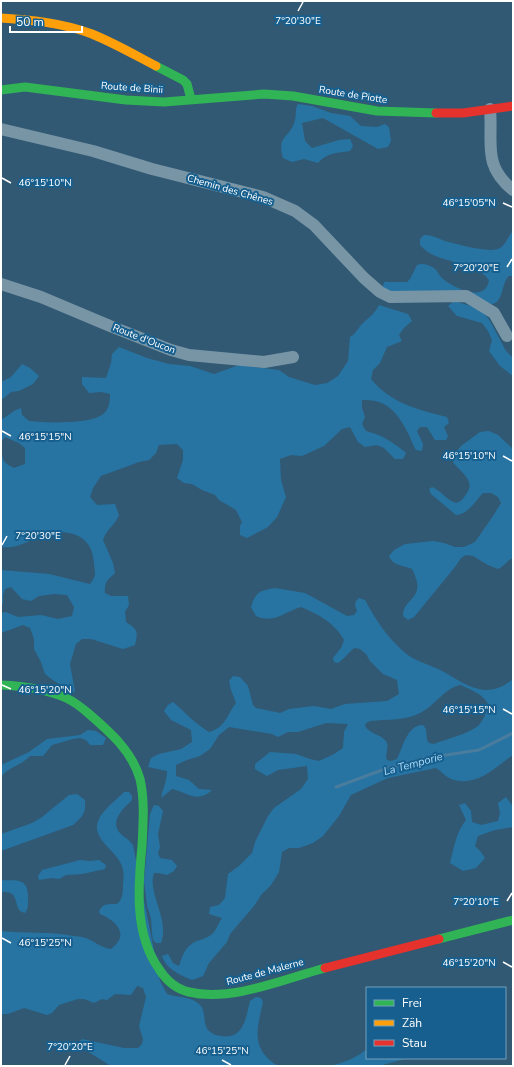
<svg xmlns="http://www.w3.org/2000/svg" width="514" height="1067" viewBox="0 0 514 1067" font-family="'Nunito Sans',sans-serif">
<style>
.green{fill:#2774a3;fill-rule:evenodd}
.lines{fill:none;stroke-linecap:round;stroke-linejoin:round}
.stream{stroke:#497c9d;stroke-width:3}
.street{stroke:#7895a6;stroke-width:12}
.fast{stroke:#30b455;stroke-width:9}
.slow{stroke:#ff9f0a;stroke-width:9}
.jam{stroke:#e5322d;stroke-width:9}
.ticks{fill:none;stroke:#fff;stroke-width:1.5}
.labels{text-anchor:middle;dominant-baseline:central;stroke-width:4;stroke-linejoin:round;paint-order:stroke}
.street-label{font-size:10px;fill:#fff;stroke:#165f8e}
.water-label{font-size:11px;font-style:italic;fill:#addbf7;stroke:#165f8e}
.ticks-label{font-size:10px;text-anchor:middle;fill:#fff;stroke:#165f8e;stroke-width:4;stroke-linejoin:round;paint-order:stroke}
</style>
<rect width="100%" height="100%" fill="#315973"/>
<path class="green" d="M298 104 312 106 331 113 350 116 361 126 377 127 385 124 389 127 391 141 388 147 378 149 323 118 302 123 305 141 312 148 339 140 350 139 353 146 350 151C337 153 326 153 318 163L304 159 292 162 283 158C276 135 291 138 295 120 297 113 294 111 298 104Z
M513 231V276H509C501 283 504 302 492 304L437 292 391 291 384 289 383 286 384 282H407L410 279 417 265C423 263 426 264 432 267 437 269 438 274 442 278 453 288 486 304 489 280 473 258 438 266 420 245V239L424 235C432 235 437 238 445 241 456 244 491 254 500 248 506 245 508 236 513 231Z
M454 301 481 309 490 321 506 351 513 358V376L500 366 489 351 492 340 488 331 482 323 457 316 448 306Z
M379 305 408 314 412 321 404 328 399 335 402 341 387 347 380 363 373 370 371 379C390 403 419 410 447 417L449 423 444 427 448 436 446 440H435L427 427H420L417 431 423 444 422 451 416 450C412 444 411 438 408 433 397 412 387 399 362 400V408L365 417 362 424 366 431C382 435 393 442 406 453L403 459H395L384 448 377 445 365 447 358 442 350 427 342 429 324 446 302 456 291 455 280 459 281 480 286 497 277 517 268 527 247 538 240 535V526L242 522 236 510 219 500 215 495 202 490 192 484 184 483 177 478 183 460V450L177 444 159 445 156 453 149 460 139 462 101 476 93 488 90 497 97 505 115 504 119 515C115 525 106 530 103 540L113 563 115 573C107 580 104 583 105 593L111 596H128L129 605 125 612 126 622C138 630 138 631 135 645L123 649 91 639H82L76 644 70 664 75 692 66 691 63 686 54 681 45 674 41 662 34 649V639L30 628 23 625 1 633V613L6 612 18 617 41 615 58 619 72 616 74 607 67 595 54 594 39 596 31 601 22 599 11 587 5 589 3 595V603L1 605V570L49 574 90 584C97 574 95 575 94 564 93 542 81 533 60 532 38 532 23 550 1 547V450C3 462 4 463 14 468L25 464V448L19 443 5 437 1 442V420L14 411 21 408 22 415 29 421C46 423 86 424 100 416 109 412 110 402 110 394L101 392 89 393 82 384V377L106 378 111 363 112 354 119 347 147 358 169 364 190 366 214 374 239 365 279 370 289 377 315 385 327 383 338 376 348 361 350 337C357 333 358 327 364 322 371 316 375 313 379 305Z
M22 364 30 368 39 376 33 384 19 391 11 392 4 398 1 399V382L11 377Z
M489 431 498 435 513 449V558C507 560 505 566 498 569L488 565 473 556 466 555 461 558 455 567 414 617 408 620 403 616C403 597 428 600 412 569 403 565 393 566 389 556L394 550 405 544 433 541 444 543 455 547H464L475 542 493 516 501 503 498 497 491 493H483C474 502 469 514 456 515L431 494 429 489 432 487C442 491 446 500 456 503 462 501 463 499 467 493 476 480 459 471 453 462L454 455 461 446 480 432Z
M275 588 305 593 347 616 354 615 357 611 355 605 356 601 359 598 365 600C375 619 387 637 403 651 414 661 425 663 438 669 453 676 468 689 485 690 497 690 504 686 513 679V755C494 768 476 788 451 779 446 777 441 771 436 768L388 778 351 795 339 816 323 836 313 843 299 848H289L282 852 279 872 271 885 261 895 254 906 230 934 227 942 209 963 203 976 192 980C180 975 166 969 162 956L168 954 173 963 179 966C182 956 186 945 197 941 203 939 210 937 214 932 217 928 219 922 222 918L209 914 210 907 219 905 225 898 228 874 239 866 252 853 255 842 268 816 274 808 301 789 308 779 307 766 278 770 267 776 255 769V764L270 752 296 754 310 759 319 761 334 754 343 748 344 732 348 724 326 723 298 732H288L278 737 272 734 229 727 219 735 210 749 200 756 187 760 176 765V776L189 780 199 789 212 790C197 804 187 792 172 789L161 798C163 788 167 781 167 771L148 767 151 758 159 754 181 749 192 742 191 730 171 720 164 711 168 705 173 702C186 713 194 723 209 732 225 728 227 715 236 703L231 690 229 681 233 676 240 677 248 686 253 705 256 708 280 713 289 709 314 706 331 709 345 704 387 701 399 694 397 680 383 674 370 661 366 654 360 649 354 648C348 653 344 659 338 663L334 662 333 658 341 648 344 640C335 623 318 614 301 607 284 612 274 624 256 616L251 607C256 591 260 591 275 588ZM461 685C471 690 485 695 489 706 486 713 483 721 478 726 468 734 446 739 434 744L429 743 427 740 426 729 423 725C407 725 403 747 397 759L391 761 387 760C384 754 390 748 386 741 380 734 370 734 365 726L366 723 370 721C387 719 406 721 420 713 435 706 445 687 461 685Z
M88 730 96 731 106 738 103 745H90L86 740 80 738 73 739 52 745 43 756H30C21 766 9 766 1 777V765L29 752 47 739 80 735Z
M124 792H129L132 796V800C124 808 110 820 119 832 123 837 129 839 133 845L160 981 167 994C178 998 191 996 199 1004 207 1011 202 1022 208 1030 211 1033 217 1036 221 1036 244 1040 246 1017 250 1001L256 997 261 998 263 1002C257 1029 250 1049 278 1066H111L79 1046V1042L82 1039 124 1048H138L142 1044 143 1039 139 1026 146 997 143 988 137 986 131 995 115 994 107 1000 102 999 94 1003 84 999H78L59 1005 52 1013 47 1015 24 1008 8 1014H1V931C25 934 49 931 73 936 78 936 84 937 88 939 97 943 102 948 111 949 130 935 117 921 100 914L99 911C103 903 109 904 117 904 123 899 123 892 123 884 124 878 124 872 122 866 116 848 85 837 102 814 108 806 117 799 124 792Z
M77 794 85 800C86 814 83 816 73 825L1 851V834L32 823 42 817 69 795Z
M506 797 513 807V827L495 830 478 836 475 846 481 852 485 858 476 868 463 871 450 863C454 848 456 832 466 820L459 805 465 803 471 811 472 822 481 825 498 821 500 813 498 803Z
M154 805 159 806 163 811 158 834 160 847 158 853 160 858 172 860 177 866 174 871 167 875 159 873H154C147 893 170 919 161 943H156L153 940 152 933 151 918 147 906 144 881 150 814Z
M80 860 90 861 99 860 106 865 105 869 82 874 66 875 59 879 52 878 39 880 38 876 42 870Z
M1 880C16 881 28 877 28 897 28 903 29 908 25 913 11 911 23 890 1 892Z
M367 1049V1058H408L379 1066H328C342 1064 356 1058 367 1049Z"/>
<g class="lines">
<path class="stream" d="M336 787 385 769 426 758 479 750 513 733"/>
<path class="street" d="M490 109C493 143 482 165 513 190
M1 129 93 151 152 169 263 197 295 211 314 225 364 278 380 292 390 297 466 296 494 313 507 336
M1 284 41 297 110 326 171 350 189 355 264 362 293 357"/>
<path class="fast" d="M156 66 183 80 187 84 191 99
M1 90 25 87 126 100 164 102 264 94 293 96 377 111 436 113
M1 685C23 686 46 689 66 698 75 702 81 707 88 713 110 732 132 751 140 779 145 801 143 824 142 846 138 886 134 934 159 969 166 980 176 989 189 992 232 1002 284 979 325 968
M439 939 513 920"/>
<path class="slow" d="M1 18C32 20 63 23 92 34 114 43 135 55 156 66"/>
<path class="jam" d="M436 113H463L513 106
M325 968 439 939"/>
</g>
<path class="ticks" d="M298 11 303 2M2 178 11 183M503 203 512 207M507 267 512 259M2 431 11 436M503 456 512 461M2 545 7 536M2 685 11 689M503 709 512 714M507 901 512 893M2 938 11 943M503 962 512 967M222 1060 231 1065M65 1065 70 1056"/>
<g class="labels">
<g class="street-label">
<text transform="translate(132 88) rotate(4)">Route de Binii</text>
<text transform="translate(353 95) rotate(9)">Route de Piotte</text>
<text transform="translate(230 190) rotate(16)">Chemin des Chênes</text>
<text transform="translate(144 339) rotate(21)">Route d'Oucon</text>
<text transform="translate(265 972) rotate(-15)">Route de Malerne</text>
</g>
<g class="water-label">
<text transform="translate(413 764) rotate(-15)">La Temporie</text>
</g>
</g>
<g class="ticks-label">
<text x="298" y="24">7°20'30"E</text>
<text x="45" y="186">46°15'10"N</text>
<text x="469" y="206">46°15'05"N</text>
<text x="476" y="271">7°20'20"E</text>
<text x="45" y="440">46°15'15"N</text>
<text x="469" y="459">46°15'10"N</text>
<text x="38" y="539">7°20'30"E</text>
<text x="45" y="693">46°15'20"N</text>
<text x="469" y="713">46°15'15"N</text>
<text x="476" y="905">7°20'10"E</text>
<text x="45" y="946">46°15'25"N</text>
<text x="469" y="966">46°15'20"N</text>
<text x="70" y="1050">7°20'20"E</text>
<text x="222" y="1054">46°15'25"N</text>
</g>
<rect width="514" height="1067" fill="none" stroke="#ffffff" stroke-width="4"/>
<rect x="366" y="987" width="140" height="72" fill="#165f8e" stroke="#739fbb"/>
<rect x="374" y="1000" width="20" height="6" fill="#30b455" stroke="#739fbb"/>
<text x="402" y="1007" font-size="12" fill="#ffffff">Frei</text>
<rect x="374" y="1020" width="20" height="6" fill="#ff9f0a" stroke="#739fbb"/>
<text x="402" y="1027" font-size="12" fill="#ffffff">Zäh</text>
<rect x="374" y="1040" width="20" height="6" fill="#e5322d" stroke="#739fbb"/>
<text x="402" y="1047" font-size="12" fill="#ffffff">Stau</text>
<path d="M10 26v6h72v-6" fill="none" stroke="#ffffff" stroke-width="2"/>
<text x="16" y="26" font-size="12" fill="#ffffff" stroke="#165f8e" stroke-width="3" paint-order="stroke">50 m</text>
</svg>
